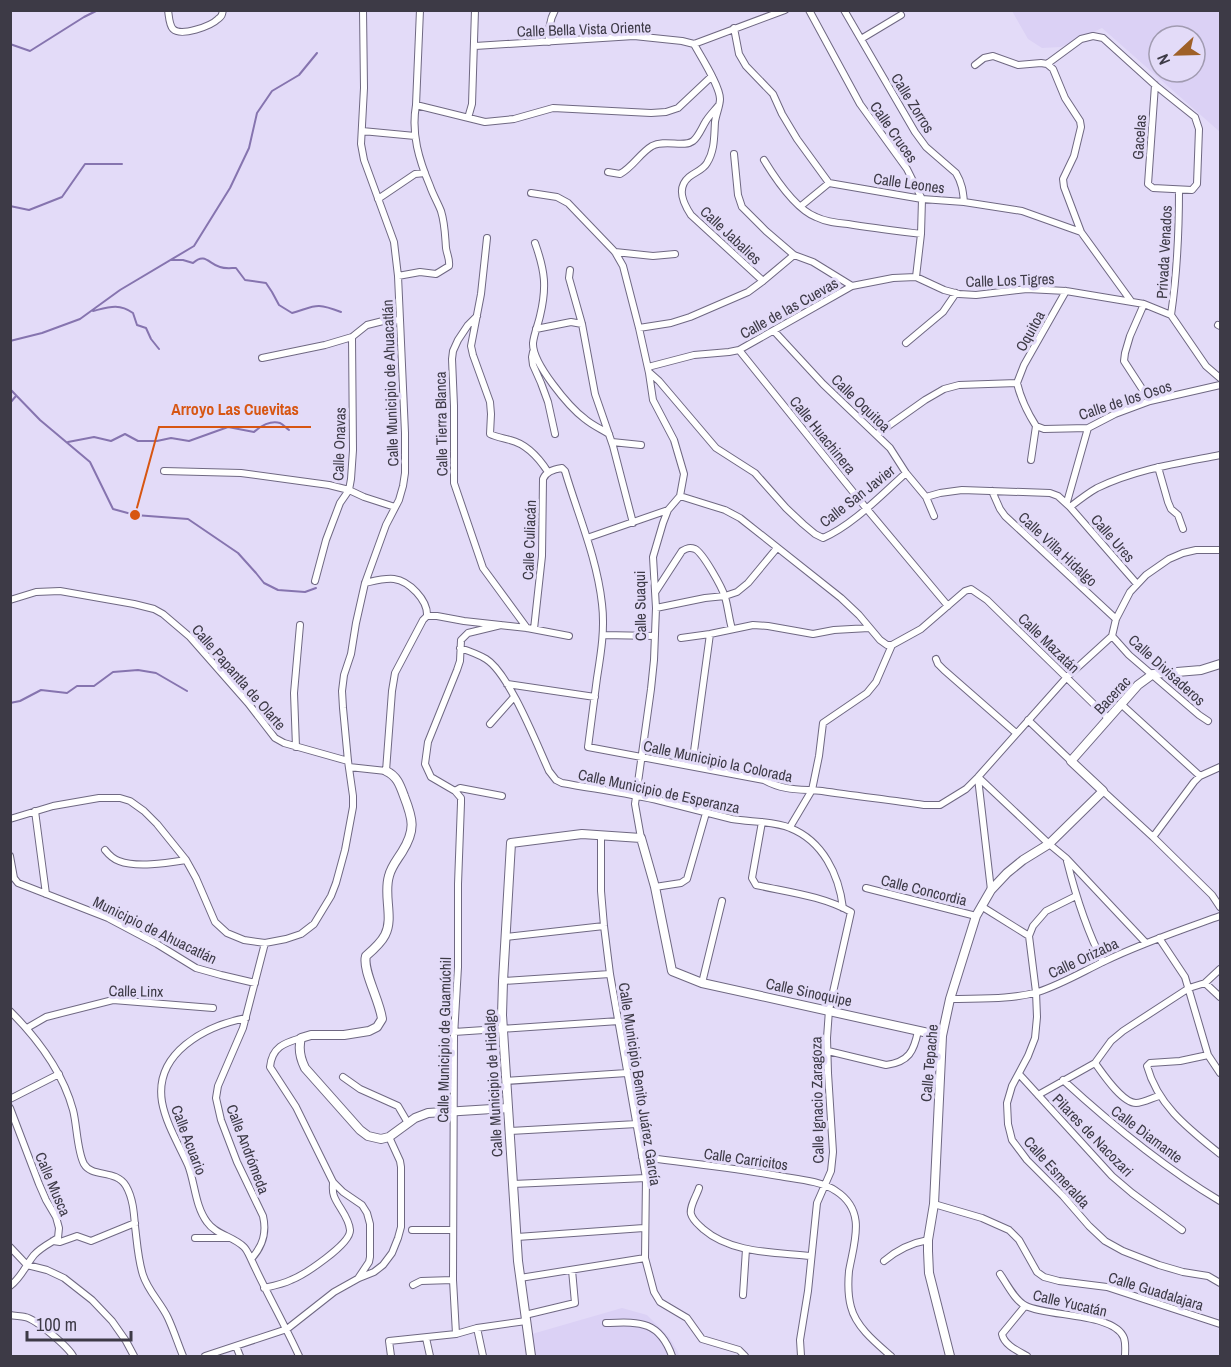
<svg xmlns="http://www.w3.org/2000/svg" width="1231" height="1367" viewBox="0 0 1231 1367" font-family="'Archivo Narrow',sans-serif">
<style>
.built{fill:#dbd1f5;fill-rule:evenodd}
.lines{fill:none;stroke-linecap:round;stroke-linejoin:round}
.stream{stroke:#8674af;stroke-width:2}
.street-casing{stroke:#6f6882;stroke-width:8}
.secondary-casing{stroke:#6f6882;stroke-width:10}
.street{stroke:#fff;stroke-width:6}
.secondary{stroke:#fff;stroke-width:8}
.labels{text-anchor:middle;dominant-baseline:central;stroke-width:6;stroke-linejoin:round;paint-order:stroke}
.street-label{font-size:15px;fill:#3d3a46;stroke:#e3dbf8}
.leader{fill:none;stroke:#d75612;stroke-width:2}
.callout-dot{fill:#d75612;stroke:#e3dbf8;stroke-width:2}
.callout-label{font-size:16px;text-anchor:middle;font-weight:bold;fill:#d75612;stroke:#e3dbf8;stroke-width:6;stroke-linejoin:round;paint-order:stroke}
</style>
<rect width="100%" height="100%" fill="#e3dbf8"/>
<path class="built" d="M1012 11H1220V132L1102 28 1061 47 1042 48 1028 39ZM1159 36H1195V72H1159Z
M622 1308 647 1315 669 1337 678 1352 679 1356H536L532 1334Z"/>
<g class="lines">
<path class="stream" d="M10 44 30 51 84 17 98 10
M10 206 29 210 62 197 85 164H122
M171 260H183L193 263C205 252 209 264 220 267 225 269 231 268 236 268L245 280 266 283 272 292 279 305 292 313C316 306 315 302 341 312
M93 311C109 307 119 303 133 313L137 325 146 328 151 339 159 349
M10 341 42 333 80 319 120 290 194 246 230 188 249 148 257 113 272 91 299 75 317 53
M10 389 40 420 90 462 113 509 135 515 188 519 238 553 256 573 264 583 278 590 305 592 316 588
M10 403 16 396
M68 442 94 437 111 441 125 434 138 441H157L171 438 189 441 228 427 254 432C260 426 271 420 280 423 283 424 286 428 289 430
M10 703 20 701 41 690 67 693 77 686H94L113 672 138 670 156 673 187 691"/>
<defs>
<path id="street" d="M168 10C169 16 169 25 173 29 181 37 211 26 218 19 222 16 222 15 223 10
M809 10 860 104 907 169 922 199 921 234 916 277
M844 10 915 132 926 147 956 173C962 183 963 191 964 202
M734 28 739 54 746 66 773 94 782 114 797 139 829 183 922 199 964 202 1022 211 1081 232 1131 301
M861 39 901 15
M549 42C549 30 549 21 555 10
M694 44C701 57 720 86 720 99 720 106 716 114 715 122 714 136 715 150 707 163 703 170 695 172 689 177 676 188 683 203 691 215L763 281
M694 44 785 10
M475 46 634 36 682 41 694 44
M1047 64 1081 39 1093 36 1103 38 1155 85 1195 117 1199 129 1197 184 1192 190 1153 188 1148 184 1155 85
M975 65 984 58 993 56 1018 65 1041 63 1047 64 1053 69 1065 98 1080 121 1081 127 1074 156 1063 179 1064 187 1081 232
M416 105 485 122 514 119 553 108 651 113 666 112 678 108 712 76
M468 118 472 104 475 10
M362 131 415 136
M734 154 738 195 742 207 766 231 794 255 813 262 852 286 893 278 916 277 944 290 959 294 976 295 1027 289 1066 291 1144 304 1171 315 1206 366 1220 378
M764 160C775 178 796 209 816 217 826 222 837 223 848 224 872 228 897 231 921 234
M608 172 620 174C633 167 640 153 652 146 665 139 684 148 693 141 699 136 702 127 706 121 709 116 714 111 718 106
M531 193 557 197 568 203 615 252 623 266 639 328 649 373 653 400 674 440 684 474 680 496 668 510 663 523 653 557 656 608 654 660 651 689 635 804 641 838
M378 199 415 174 425 173
M801 206 829 183
M487 238 481 294 471 346 473 355 490 402 491 414 490 434C496 437 503 438 510 440 527 444 539 458 548 472
M535 243C545 271 547 287 540 316 538 325 534 334 533 343 532 363 569 407 585 419 592 425 601 429 609 434
M615 252 653 256 675 254
M570 270 569 278 582 324 595 394 613 446 633 523
M398 276 420 272 436 274 449 266C450 259 447 255 446 248 445 235 445 224 441 211 438 203 433 195 430 186 419 160 411 134 416 105L420 10
M1144 304 1130 336 1125 353 1124 361 1150 401
M1171 315C1177 274 1179 232 1179 190
M477 316 468 325 458 340 453 351 452 359 454 406V483L483 568 527 628
M1218 325 1220 326
M639 328 671 323 690 317 748 292 763 281 794 255
M536 329 571 322 582 324
M774 331 823 384 890 448 906 473 926 497 940 493 962 490 1050 493 1058 496 1070 507C1079 500 1088 493 1097 488 1136 469 1179 463 1220 455
M906 343 943 312 956 293
M739 350 852 286
M533 352 532 357 533 365 541 383 548 402 555 434
M262 358 325 345 352 337 367 325 383 321 400 320
M648 367 694 355 729 352 739 350 866 508 948 606
M650 373 659 381 716 448 755 473 786 508 803 524 815 534 823 538C853 525 881 495 906 473
M1017 383 1024 365 1066 291
M1017 383C1021 400 1027 412 1036 426L1031 460
M1036 426 1044 429 1088 428 1115 414 1150 401 1220 385
M877 434 925 400 944 389 959 385 1017 383
M612 442 641 445
M1158 467 1168 502 1171 509 1178 515 1183 529
M164 471 241 473 329 485 349 490 364 497 395 507
M992 491 1000 509 1005 516 1116 619
M680 496 725 510 740 518 841 598 859 615 880 640 887 645H892
M926 497 934 516
M1067 502 1088 428
M1070 507 1137 584
M587 538 668 510
M315 581 326 540 340 503 349 490 351 479 353 450 352 337
M365 583C374 581 384 578 394 579 409 581 428 600 427 616
M656 591 682 551C687 548 690 547 695 549 703 553 722 587 725 597 728 607 729 619 732 629
M10 600 36 592 60 591 134 604 154 609 163 614 190 637 248 703 275 738 284 743 348 761
M656 608 705 598 725 596 737 592 748 583 777 548
M534 629 542 556 543 479C546 471 555 469 562 468L565 471C578 515 597 558 602 604 605 629 601 653 597 678 594 701 591 724 588 747L764 780C784 791 800 789 822 791 856 796 890 800 924 805H940L966 789 978 777 1067 677 1112 636 1116 619 1130 592 1146 575 1169 559 1183 553 1196 550H1220
M603 635 655 636
M1112 636 1129 655 1199 715 1208 721
M681 638 710 634 753 625 768 626 813 634 834 630 869 628
M460 648C469 651 478 654 486 659 509 673 537 745 549 771L556 780 562 783C595 789 628 793 661 801 684 807 708 813 732 819 749 822 775 821 790 828 823 841 839 875 843 908
M936 659 938 664 944 670 1016 733
M507 684 595 697
M1121 704 1200 776
M1028 720 1071 761
M490 724 514 697
M296 747 294 693 300 625
M692 766 710 634
M349 767 386 771 392 691 395 673 423 620 427 616H437L464 621 527 628 569 636
M978 777 1049 844 1066 858 1146 943
M978 778 991 890
M455 791 460 788 502 796
M1103 791 1153 837 1212 895 1220 907
M35 811 46 894
M10 819 53 806 99 798H120L130 801 144 811 157 824 186 860 196 878 215 922 227 933 244 940 265 943 286 939 301 934 314 924 331 896 336 883 345 850 353 807V796L348 761 343 708 342 691 344 675 351 654 356 623 365 583 386 525 399 500 403 486 405 473V433L400 320 398 276 394 242 364 160 361 144 364 88 363 10
M762 822 752 878 756 885C787 892 823 896 851 912L829 1010 827 1038 828 1073 833 1152 831 1171 817 1203 808 1291 800 1340 801 1356
M790 827 812 790 819 756 823 723 867 693 876 682 892 645 921 629 965 591 971 589 987 600 1108 718
M601 835V891L604 926 610 974 646 1178 645 1258 654 1292 660 1302 687 1318 702 1339 739 1350 745 1356
M1153 837 1194 782 1200 776 1220 767
M105 850C109 855 113 859 119 861 137 868 167 863 186 860
M10 856 14 878 18 883 108 918 157 944 196 968 221 975 255 983
M1067 861C1076 897 1086 929 1103 962
M655 887 681 883 687 879 706 813
M866 888 976 916
M1076 896 1046 911 1033 926 1029 936 1036 992 1037 1017 1035 1038 1028 1056 1012 1086 1007 1103 1008 1124 1012 1140 1027 1160 1063 1196 1089 1226 1105 1241 1123 1251 1159 1265 1183 1272 1208 1276 1220 1283
M981 906 1029 936
M506 937 604 926
M1159 938 1185 977 1208 1055 1220 1073
M265 943 243 1028 218 1086 216 1098 221 1120 237 1162 263 1216C267 1233 263 1246 251 1259 266 1292 284 1323 299 1356
M503 981 610 974
M702 983 722 901
M1205 983 1220 997
M950 999C979 998 1010 1000 1038 992 1062 984 1082 972 1105 961 1142 943 1181 930 1220 916
M10 1011C38 1039 63 1073 73 1110 77 1125 77 1151 84 1164 92 1178 116 1169 126 1186 133 1198 134 1213 135 1226 137 1242 138 1260 143 1275 148 1291 161 1303 168 1318 174 1331 178 1344 183 1356
M246 1018C205 1026 154 1053 162 1102 166 1124 179 1145 188 1165 195 1183 195 1206 207 1222 216 1235 233 1236 244 1247 247 1250 249 1255 251 1259
M27 1028 46 1017 113 1000 213 1008
M454 1032 619 1021
M301 1038C284 1043 272 1047 270 1067L296 1107 333 1182 343 1192 362 1205 367 1213 370 1224V1257L369 1262 359 1277
M828 1051 886 1065C909 1062 914 1051 918 1031
M1208 1055 1180 1061 1150 1063 1147 1066C1158 1106 1189 1129 1220 1154
M1095 1063C1103 1074 1122 1103 1136 1103 1143 1103 1152 1098 1159 1096
M1019 1074 1112 1176 1132 1193 1182 1230
M343 1077 360 1089 398 1106 408 1123
M1063 1080C1112 1125 1163 1167 1220 1201
M506 1081 627 1073
M1038 1095 1095 1063 1111 1041 1123 1031 1189 988 1205 983 1220 969
M10 1099 59 1074
M10 1108 39 1184 46 1200 56 1217 59 1228 58 1238C50 1243 40 1248 34 1255 25 1266 22 1277 10 1286
M510 1131 637 1124
M642 1157C688 1163 734 1168 779 1176 796 1179 822 1181 836 1191 867 1211 854 1242 849 1271 848 1282 848 1296 851 1307 856 1327 876 1343 891 1356
M513 1184 646 1178
M699 1188C697 1195 689 1207 691 1214 693 1221 699 1225 703 1229 732 1254 775 1252 811 1256
M934 1204 982 1218 1009 1230 1019 1240 1037 1272 1044 1277 1059 1281 1107 1287 1220 1324
M412 1230H453
M517 1237 644 1228
M195 1238H228
M53 1241 60 1242 77 1236 91 1241 135 1223
M10 1247 27 1265 47 1270 64 1278 92 1300 112 1321 126 1341 134 1356
M884 1261C897 1250 911 1243 928 1240
M1000 1274C1007 1284 1015 1301 1026 1306 1049 1317 1115 1313 1124 1338 1126 1344 1125 1351 1125 1356
M520 1278 645 1258
M413 1285 421 1281 453 1280
M264 1288C273 1286 283 1284 291 1280 304 1275 351 1244 350 1230 349 1217 338 1207 334 1196 332 1191 333 1187 333 1182
M743 1295 746 1249
M1025 1306 1002 1334C1004 1345 1018 1351 1027 1356
M10 1315C15 1316 21 1316 25 1317 36 1319 68 1347 73 1356
M525 1315 575 1303 572 1270
M606 1323C639 1322 659 1320 672 1356
M477 1328 483 1356
M456 1334 453 1280 454 1036 458 967V884L461 803V798L455 791 431 777 425 764 428 742 457 670 460 661 461 640 468 633 501 625
M426 1338 430 1356
M236 1346 240 1356
M205 1356 287 1329 334 1292 359 1278 374 1272 383 1265 392 1253 398 1238 401 1227V1167L400 1161 389 1137
M391 1356 389 1341 456 1334 477 1328 526 1321"/>
<path id="secondary" d="M386 771C397 776 400 785 404 796 413 819 416 830 402 852 397 860 391 867 389 876 383 895 394 918 385 935 381 943 373 950 366 956 362 970 380 1001 382 1019L377 1027 369 1031 344 1035H311L301 1038C298 1049 300 1058 305 1068L360 1130 368 1136 381 1139 389 1137 415 1118 428 1113 508 1108
M531 1356 518 1261 502 1015 503 981 511 843 582 834 641 838 655 887 672 971 702 983 942 1036
M950 1356 929 1273 928 1251V1240L934 1204 942 1036 950 999 976 916 991 890 1007 873 1023 860 1049 844 1103 791 1071 761 1138 685 1153 674 1201 670 1220 664"/>
</defs>
<use href="#street" class="street-casing"/>
<use href="#secondary" class="secondary-casing"/>
<use href="#street" class="street"/>
<use href="#secondary" class="secondary"/>
</g>
<g class="labels">
<g class="street-label">
<text transform="translate(584 29) rotate(-2)">Calle Bella Vista Oriente</text>
<text transform="translate(913 103) rotate(58)">Calle Zorros</text>
<text transform="translate(894 132) rotate(55)">Calle Cruces</text>
<text transform="translate(1139 137) rotate(-86)">Gacelas</text>
<text transform="translate(909 183) rotate(8)">Calle Leones</text>
<text transform="translate(731 235) rotate(43)">Calle Jabalies</text>
<text transform="translate(1164 252) rotate(-87)">Privada Venados</text>
<text transform="translate(1010 280) rotate(-2)">Calle Los Tigres</text>
<text transform="translate(789 308) rotate(-29)">Calle de las Cuevas</text>
<text transform="translate(1030 331) rotate(-61)">Oquitoa</text>
<text transform="translate(390 383) rotate(-92)">Calle Municipio de Ahuacatlán</text>
<text transform="translate(1125 400) rotate(-18)">Calle de los Osos</text>
<text transform="translate(861 403) rotate(44)">Calle Oquitoa</text>
<text transform="translate(441 424) rotate(-91)">Calle Tierra Blanca</text>
<text transform="translate(823 435) rotate(51)">Calle Huachinera</text>
<text transform="translate(339 444) rotate(-88)">Calle Onavas</text>
<text transform="translate(857 496) rotate(-38)">Calle San Javier</text>
<text transform="translate(1113 538) rotate(49)">Calle Ures</text>
<text transform="translate(529 540) rotate(-88)">Calle Culiacán</text>
<text transform="translate(1058 549) rotate(43)">Calle Villa Hidalgo</text>
<text transform="translate(640 606) rotate(-91)">Calle Suaqui</text>
<text transform="translate(1049 643) rotate(44)">Calle Mazatán</text>
<text transform="translate(1167 670) rotate(42)">Calle Divisaderos</text>
<text transform="translate(239 677) rotate(49)">Calle Papantla de Olarte</text>
<text transform="translate(1112 695) rotate(-47)">Bacerac</text>
<text transform="translate(718 761) rotate(12)">Calle Municipio la Colorada</text>
<text transform="translate(659 791) rotate(12)">Calle Municipio de Esperanza</text>
<text transform="translate(924 890) rotate(14)">Calle Concordia</text>
<text transform="translate(155 930) rotate(26)">Municipio de Ahuacatlán</text>
<text transform="translate(1083 958) rotate(-25)">Calle Orizaba</text>
<text transform="translate(136 991) rotate(1)">Calle Linx</text>
<text transform="translate(809 992) rotate(12)">Calle Sinoquipe</text>
<text transform="translate(444 1040) rotate(-89)">Calle Municipio de Guamúchil</text>
<text transform="translate(929 1063) rotate(-85)">Calle Tepache</text>
<text transform="translate(493 1083) rotate(-93)">Calle Municipio de Hidalgo</text>
<text transform="translate(640 1084) rotate(81)">Calle Municipio Benito Juárez García</text>
<text transform="translate(817 1100) rotate(-91)">Calle Ignacio Zaragoza</text>
<text transform="translate(1147 1134) rotate(37)">Calle Diamante</text>
<text transform="translate(1093 1135) rotate(46)">Pilares de Nacozari</text>
<text transform="translate(189 1140) rotate(69)">Calle Acuario</text>
<text transform="translate(248 1149) rotate(69)">Calle Andrómeda</text>
<text transform="translate(746 1159) rotate(8)">Calle Carricitos</text>
<text transform="translate(1057 1172) rotate(48)">Calle Esmeralda</text>
<text transform="translate(53 1184) rotate(67)">Calle Musca</text>
<text transform="translate(1156 1291) rotate(17)">Calle Guadalajara</text>
<text transform="translate(1070 1303) rotate(13)">Calle Yucatán</text>
</g>
</g>
<path class="leader" d="M135 515L159 427H311"/>
<circle class="callout-dot" cx="135" cy="515" r="6"/>
<g class="callout-label">
<text x="235" y="415">Arroyo Las Cuevitas</text>
</g>
<rect width="1231" height="1367" fill="none" stroke="#3d3a46" stroke-width="24"/>
<g transform="translate(1177 54) rotate(248)"><circle r="28" fill="#e3dbf8" stroke="#a19bb1" stroke-width="1.5"/>
<path d="M0-4.5L10 22L0 15L-10 22Z" fill="#9f6028"/>
<text y="-9" font-size="16" font-weight="bold" text-anchor="middle" fill="#3d3a46">N</text>
</g>
<path d="M27 1331v9h104v-9" fill="none" stroke="#3d3a46" stroke-width="3"/>
<text x="36" y="1331" font-size="18" fill="#3d3a46" stroke="#e3dbf8" stroke-width="4.5" paint-order="stroke">100 m</text>
</svg>
